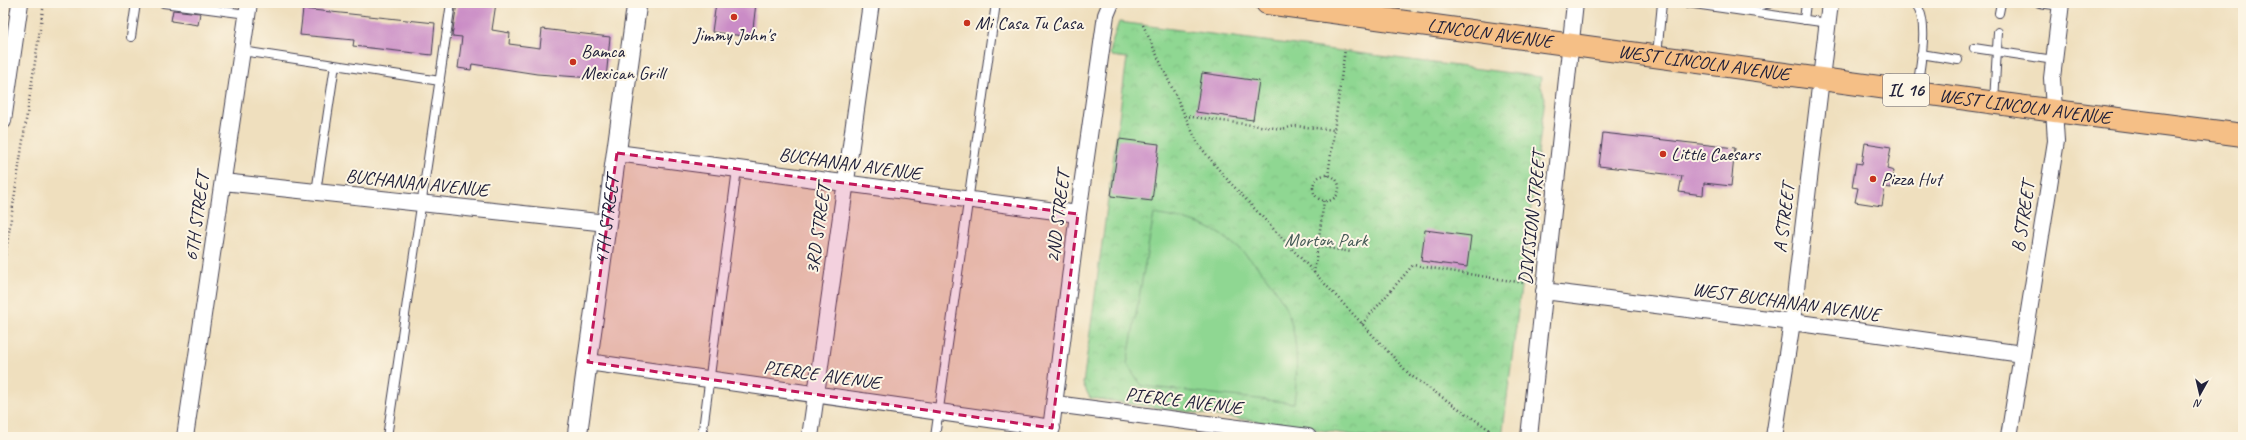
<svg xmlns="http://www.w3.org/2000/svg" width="2246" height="440" viewBox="0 0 2246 440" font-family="Caveat,sans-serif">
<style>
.park{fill:url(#park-crowns);stroke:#587c66}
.pitch{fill:#8fd792;stroke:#587c66}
.building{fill:#ca8cc6}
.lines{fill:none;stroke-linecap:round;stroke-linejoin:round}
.service-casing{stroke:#413e4f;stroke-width:10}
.minor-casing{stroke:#413e4f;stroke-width:18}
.tertiary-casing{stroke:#413e4f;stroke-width:21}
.primary-casing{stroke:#413e4f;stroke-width:24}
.path{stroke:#413e4f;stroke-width:2.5;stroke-dasharray:1 3;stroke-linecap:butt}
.service{stroke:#fff;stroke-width:8}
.minor{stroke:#fff;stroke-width:16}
.tertiary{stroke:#fff;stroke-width:19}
.primary{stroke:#f5bf86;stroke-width:22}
.marked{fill:#c2185b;fill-opacity:0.2;stroke:#c2185b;stroke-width:3;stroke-dasharray:8 5;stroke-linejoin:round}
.poi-dot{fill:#c8321e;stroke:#fcf5e5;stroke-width:1.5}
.labels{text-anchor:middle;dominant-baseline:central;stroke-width:4;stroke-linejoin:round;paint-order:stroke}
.shield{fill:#fcf5e5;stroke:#63616e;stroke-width:1}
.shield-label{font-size:18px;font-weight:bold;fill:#22223b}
.poi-label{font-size:19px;fill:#22223b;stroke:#fcf5e5;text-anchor:start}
.street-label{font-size:19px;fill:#22223b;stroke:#fcf5e5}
.park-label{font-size:19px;fill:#435855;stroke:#fcf5e5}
</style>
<defs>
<pattern id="park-crowns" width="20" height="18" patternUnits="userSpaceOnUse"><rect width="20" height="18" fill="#8fd792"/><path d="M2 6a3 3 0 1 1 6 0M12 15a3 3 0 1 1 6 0" fill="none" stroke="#7bb87f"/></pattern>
</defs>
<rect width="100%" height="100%" fill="#fcf5e5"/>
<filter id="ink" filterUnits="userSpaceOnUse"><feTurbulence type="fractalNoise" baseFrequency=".025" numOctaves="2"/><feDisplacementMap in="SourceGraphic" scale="8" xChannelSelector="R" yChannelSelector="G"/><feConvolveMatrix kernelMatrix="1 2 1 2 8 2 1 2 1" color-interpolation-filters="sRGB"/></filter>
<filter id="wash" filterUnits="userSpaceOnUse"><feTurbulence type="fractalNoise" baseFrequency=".012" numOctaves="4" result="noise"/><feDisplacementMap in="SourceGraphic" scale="16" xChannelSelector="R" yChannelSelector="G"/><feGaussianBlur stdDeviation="0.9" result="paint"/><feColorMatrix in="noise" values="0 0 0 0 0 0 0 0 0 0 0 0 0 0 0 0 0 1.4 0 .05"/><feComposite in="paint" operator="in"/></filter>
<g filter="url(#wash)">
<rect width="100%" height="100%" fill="#efdfbe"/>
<path class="park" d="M1119 22 1541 77 1540 84 1545 98 1502 437H1368L1090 398 1083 384 1127 58 1112 56 1110 54 1113 39Z"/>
<path class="pitch" d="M1154 214C1169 217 1185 219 1199 224 1237 237 1286 290 1293 330 1298 354 1297 378 1294 403L1142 386 1127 364Z"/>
<g id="blocks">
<path class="building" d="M457 3H496L492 30 510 33 509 44 540 48 542 29 610 37 606 79 537 74 472 64 471 70 458 68 462 37 452 36Z
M716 3H756L752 37 712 32Z
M303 9 435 23 432 55 353 46 354 40 300 35Z
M173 10 200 13 198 25 171 21Z
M1202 73 1259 81 1253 120 1196 112Z
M1603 133 1735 148 1731 186 1704 183 1703 195 1679 192 1682 176 1599 166Z
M1119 139 1159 144 1152 201 1111 196Z
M1865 143 1891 147 1887 169 1894 171 1891 188 1885 187 1882 206 1855 202 1858 188 1852 187 1856 163 1862 164Z
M1425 230 1471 236 1467 267 1421 261Z"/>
</g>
</g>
<g filter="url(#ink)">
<use href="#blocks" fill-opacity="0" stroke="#413e4f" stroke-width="1"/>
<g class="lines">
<defs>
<path id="service" d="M163 3 247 14
M1687 3 1828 23
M1740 3 1761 5 1771 3
M1915 3C1931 21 1919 68 1917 91
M2039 3 2061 6
M1999 13 2001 3
M1804 20 1806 3
M131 37 136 3
M1974 48 2054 60
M242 51 440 81
M1921 54 1958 60
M1657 55 1662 3
M1994 102 1998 32
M316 192 335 65
M387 437 451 3
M702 437 737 169
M935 437 996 3"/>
<path id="minor" d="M3 121 20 3
M617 153 1078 214
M223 182 607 223
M1544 291 1792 322 2022 354
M588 362 1052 428
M1055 404 1308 437
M185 437 249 3
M810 437 871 3
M1050 437 1078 214 1106 15 1111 3
M1529 437 1575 3
M1774 437 1792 322 1830 3
M2009 437 2056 141 2052 78 2061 3"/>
<g id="tertiary">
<path id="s1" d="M577 437 637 3"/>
</g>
<g id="primary">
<path id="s2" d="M1267 3 2055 111 2243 135"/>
</g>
</defs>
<use href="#service" class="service-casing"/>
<use href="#minor" class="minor-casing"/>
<use href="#tertiary" class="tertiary-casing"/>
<use href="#primary" class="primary-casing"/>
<path class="path" d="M1143 25 1198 144 1224 176 1410 375 1500 437
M1185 116 1282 129 1295 126 1335 130
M1313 188a13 13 0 1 1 26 0a13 13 0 1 1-26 0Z
M1328 176 1345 49
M1317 246 1351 252
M3 271 44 3
M1314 273 1324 201
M1362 324 1413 265 1524 283"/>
<use href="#service" class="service"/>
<use href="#minor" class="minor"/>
<use href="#tertiary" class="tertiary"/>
<use href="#primary" class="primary"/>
</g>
</g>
<path class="marked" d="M617 153 1078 214 1052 428 588 362Z"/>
<g class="poi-dot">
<circle cx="734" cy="17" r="4"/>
<circle cx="967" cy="23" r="4"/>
<circle cx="573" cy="62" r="4"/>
<circle cx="1663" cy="154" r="4"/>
<circle cx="1873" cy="179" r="4"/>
</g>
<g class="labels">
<rect class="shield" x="1883" y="74" width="46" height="32" rx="3"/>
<g class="shield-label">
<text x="1906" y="90">IL 16</text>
</g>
<g class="poi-label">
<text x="975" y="23">Mi Casa Tu Casa</text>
<text x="734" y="35" text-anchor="middle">Jimmy John's</text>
<text x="581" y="51">Bamca<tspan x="581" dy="22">Mexican Grill</tspan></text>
<text x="1671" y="154">Little Caesars</text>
<text x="1881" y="179">Pizza Hut</text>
</g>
<g class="street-label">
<text stroke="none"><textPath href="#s2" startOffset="225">LINCOLN AVENUE</textPath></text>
<text stroke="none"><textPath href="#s2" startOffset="441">WEST LINCOLN AVENUE</textPath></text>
<text stroke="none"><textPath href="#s2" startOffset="765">WEST LINCOLN AVENUE</textPath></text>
<text transform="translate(850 164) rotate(8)">BUCHANAN AVENUE</text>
<text transform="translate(417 183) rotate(6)">BUCHANAN AVENUE</text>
<text transform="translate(197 217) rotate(-82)">6TH STREET</text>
<text transform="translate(1058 217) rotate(-83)">2ND STREET</text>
<text transform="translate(2023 217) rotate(-81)">B STREET</text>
<text transform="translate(1532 218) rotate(-84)">DIVISION STREET</text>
<text transform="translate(1784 218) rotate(-83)">A STREET</text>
<text stroke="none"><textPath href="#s1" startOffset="219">4TH STREET</textPath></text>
<text transform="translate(818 229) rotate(-82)">3RD STREET</text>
<text transform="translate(1786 302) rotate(8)">WEST BUCHANAN AVENUE</text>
<text transform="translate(822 375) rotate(8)">PIERCE AVENUE</text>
<text transform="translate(1184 401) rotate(7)">PIERCE AVENUE</text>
</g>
<g class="park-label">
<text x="1326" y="240">Morton Park</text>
</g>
</g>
<rect width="2246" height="440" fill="none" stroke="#fcf5e5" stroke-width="16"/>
<g transform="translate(2200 394) rotate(188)" stroke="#fcf5e5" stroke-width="3" paint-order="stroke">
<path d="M0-3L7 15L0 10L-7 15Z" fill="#22223b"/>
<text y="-6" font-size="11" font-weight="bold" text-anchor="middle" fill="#22223b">N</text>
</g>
</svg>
